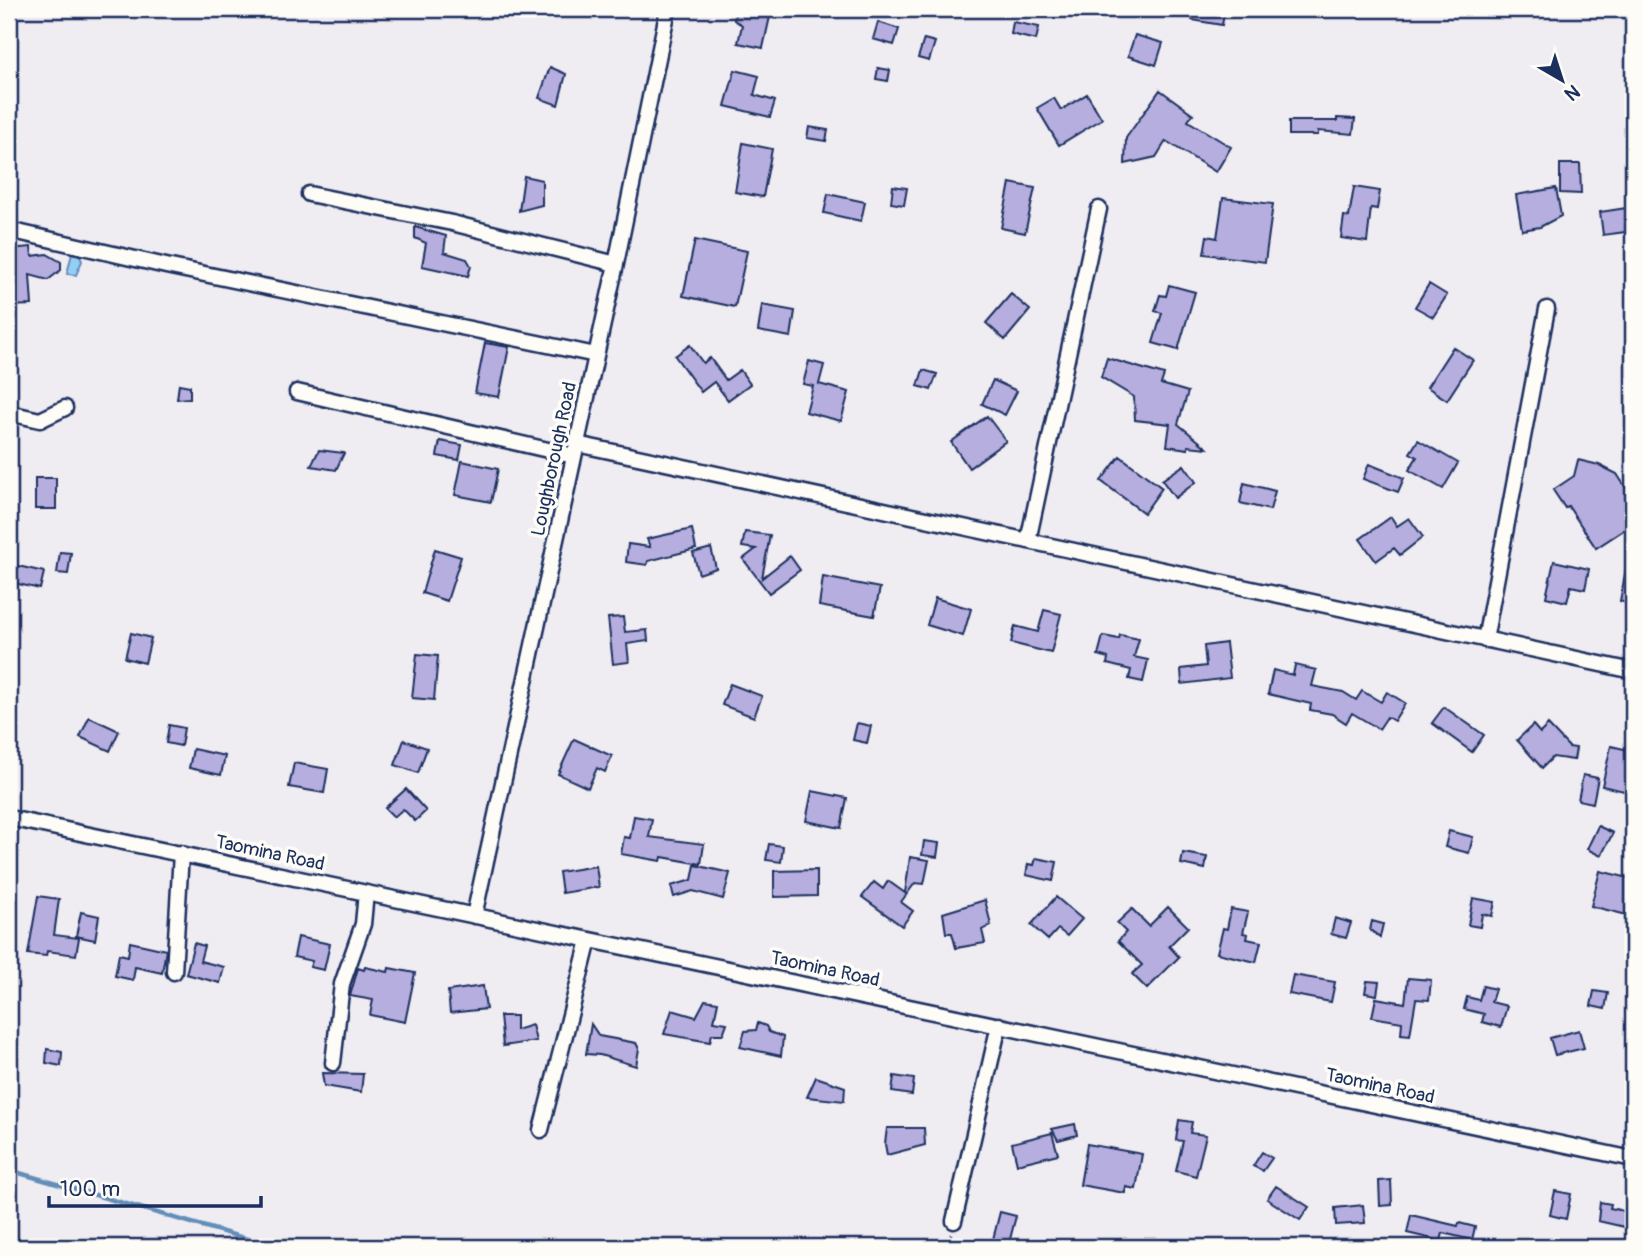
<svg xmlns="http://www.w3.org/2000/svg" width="1642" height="1256" viewBox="0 0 1642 1256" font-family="Pangolin,sans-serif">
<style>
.water{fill:#94cef4;stroke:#648eb8;stroke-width:2}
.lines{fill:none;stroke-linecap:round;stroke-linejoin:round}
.stream{stroke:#648eb8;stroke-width:4.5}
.building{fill:#b5aedf;stroke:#1b2f5e;stroke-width:2}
.minor-casing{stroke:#1b2f5e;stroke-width:19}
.path{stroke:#1b2f5e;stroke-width:2.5;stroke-dasharray:7 5;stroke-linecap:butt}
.minor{stroke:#fdfcf7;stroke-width:14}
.labels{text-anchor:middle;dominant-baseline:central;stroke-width:7;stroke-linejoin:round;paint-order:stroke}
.street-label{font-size:19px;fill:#1b2f5e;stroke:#fdfcf7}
</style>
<rect width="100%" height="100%" fill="#efecf2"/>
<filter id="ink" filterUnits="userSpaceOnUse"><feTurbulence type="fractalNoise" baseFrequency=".0143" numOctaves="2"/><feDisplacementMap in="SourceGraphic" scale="14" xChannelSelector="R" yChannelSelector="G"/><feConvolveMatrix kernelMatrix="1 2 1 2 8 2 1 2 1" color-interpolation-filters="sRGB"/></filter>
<g filter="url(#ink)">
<path class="water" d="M72 253 79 254 82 261 76 275 67 274Z"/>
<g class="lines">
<path class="stream" d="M9 1170 275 1247"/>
</g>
<path class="building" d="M736 9H755L771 12 763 48 738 43 742 25 734 20Z
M1194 9H1225L1222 25 1192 20Z
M878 22 899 29 894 45 873 39Z
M1013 22 1039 27 1036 40 1011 34Z
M1135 35 1163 43 1156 65 1128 56Z
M924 39 935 42 929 61 918 58Z
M550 67 566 74 558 105 539 98Z
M878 68 890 70 888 81 876 79Z
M735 70 759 76 754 95 775 101 770 117 725 106Z
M1160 90 1193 114 1188 121 1231 147 1216 172 1166 141 1156 157 1125 164 1126 138Z
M1087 94 1102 119 1059 145 1037 108 1054 98 1061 110Z
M1337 118 1355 119 1353 134 1318 131V135H1289V121H1337Z
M809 127 828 130 826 141 807 138Z
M743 143 772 149 763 197 735 192Z
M1560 164H1580L1581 194 1560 193Z
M524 176 542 180V205L519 211Z
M1010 183 1035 188 1025 233 1001 228Z
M893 186 907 188 904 205 891 203Z
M1354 187 1380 191 1377 209 1371 208 1367 242 1341 238 1344 216 1349 217Z
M1556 188 1561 216 1540 227 1522 230 1516 195Z
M828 194 865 202 861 221 824 213Z
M1223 198 1273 204 1265 262 1204 254 1207 236 1217 238Z
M1633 207V231L1603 235 1600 212Z
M415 227 446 236 444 252 467 259 471 266 468 276 422 266 426 243 415 238Z
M695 240 747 251 735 307 683 296Z
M31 247 32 256 47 254 61 262V270L48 280 30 275 32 305 9 306V249Z
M1429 284 1447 295 1433 317 1415 307Z
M1169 285 1195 292 1178 350 1153 343 1162 313 1155 311 1160 295 1166 296Z
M1011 294 1030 310 1005 340 986 323Z
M762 305 795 311 791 337 758 331Z
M485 343 509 347 499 397 475 393Z
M690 345 703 363 710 358 726 380 740 370 750 384 728 400 714 382 701 392 675 356Z
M1453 347 1473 360 1447 400 1427 387Z
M1107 358 1164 375 1161 384 1188 392 1178 424 1207 448 1188 446V449L1167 446 1170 424 1135 420 1134 397 1101 377Z
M809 361 824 365 819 384 849 392 841 421 806 412 813 386 803 384Z
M923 370 937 374 931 390 918 386Z
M993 380 1017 391 1005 415 982 404Z
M179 384 190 386V398L177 399Z
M987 416 1006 441 969 468 951 442Z
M1418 440 1458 463 1443 489 1409 470 1417 457 1410 453Z
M440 441 462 445 459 460 437 456Z
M319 450 344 453 336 470 311 466Z
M1120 456 1162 488 1144 513 1101 481Z
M1578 460 1599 465 1617 474 1633 499V524L1596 548 1568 506 1565 508 1553 490 1574 476Z
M462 461 498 469 491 502 455 495Z
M1369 464 1404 478 1398 492 1363 479Z
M1184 465 1196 482 1175 498 1162 480Z
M35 478H56V509H35Z
M1244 483 1275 491 1270 510 1240 503Z
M1391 517 1397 526 1409 518 1423 537 1400 555 1394 548 1376 561 1360 539Z
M692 529 696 549 648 561 647 565 626 562 628 544 650 547 647 539Z
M745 532 770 535 762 578 790 556 800 570 769 593 743 559 756 549 742 547Z
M711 548 716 568 699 574 693 553Z
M435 549 461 557 447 601 422 593Z
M60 552 71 553 68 574 57 573Z
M1628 558 1633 559V605L1620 601Z
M1554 561 1589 569 1585 589 1571 586 1567 602 1546 597Z
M18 566 44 572 40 589 14 583Z
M823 577 880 588 874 616 819 606Z
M935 598 971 609 963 636 927 625Z
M1044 610 1061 614 1051 653 1011 643 1015 626 1038 632Z
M623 617 625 632 647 630 648 641 627 644 629 662 613 664 608 618Z
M131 633 151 638 145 663 125 658Z
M1120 635 1139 639 1134 657 1148 660 1143 682 1129 679 1131 670 1107 664 1108 658 1098 655 1103 636 1119 639Z
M1226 643 1230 678 1182 684 1181 669 1206 666 1204 646Z
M417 654 438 656 434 700 412 698Z
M1295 665 1316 670 1312 686 1343 692 1356 700 1362 691 1381 702 1387 692 1405 703 1394 721 1387 717 1379 729 1352 713 1346 723 1332 714 1310 710 1311 704 1268 694 1273 670 1293 675Z
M730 684 762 696 754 717 722 705Z
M1444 707 1484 735 1472 752 1432 723Z
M89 717 119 731 110 751 80 737Z
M857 723 871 726 867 743 853 740Z
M169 725 184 728 181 746 166 743Z
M1533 725 1540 733 1548 725 1569 747 1576 748 1574 760 1553 757 1542 768 1517 740Z
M574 739 612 756 605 772 597 768 588 788 558 774Z
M404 740 427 748 418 773 395 765Z
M1611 746 1633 751 1631 769 1633 770V793L1602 786Z
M193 749 225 756 221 775 189 768Z
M294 763 328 769 324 793 289 787Z
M1583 775 1598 778 1593 803 1578 800Z
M406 789 426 811 415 821 403 809 394 817 385 808Z
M812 791 847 798 841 828 806 821Z
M634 816 652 819 649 837 704 844 701 864 662 857 661 861 621 854 624 837 630 838Z
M1598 826 1613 833 1601 856 1587 849Z
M1449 831 1473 837 1469 853 1445 847Z
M924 841 939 843 937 857 922 855Z
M769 844 783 846 781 862 766 860Z
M1183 853 1207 857 1205 869 1181 864Z
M910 857 929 860 924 884 915 883 901 902 913 911 902 926 862 897 874 882 883 889 888 881 905 893Z
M1036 858 1057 862 1053 881 1026 875 1028 864 1034 865Z
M695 865 730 873 723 899 693 891 674 897 671 886 692 880Z
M596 866 599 887 562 893 559 872Z
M817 870V896L774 897V871Z
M1600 871 1633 879V906L1631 916 1591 906Z
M38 896 59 899 54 935 79 938 76 955 47 951 46 956 28 954Z
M1056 897 1082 919 1067 936 1058 929 1048 940 1031 925Z
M1473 898 1495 902 1492 916 1482 914 1480 927 1468 925Z
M985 900 991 925 982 930 985 943 956 948 952 933H946L943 913Z
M1168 907 1188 927 1169 946 1179 957 1147 989 1132 974 1142 965 1118 941 1126 932 1117 923 1132 909 1149 926Z
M1231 909 1248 912 1243 933 1248 934 1247 939 1261 942 1256 962 1217 953 1223 928 1227 929Z
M81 912 99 916 95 940 76 936Z
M1335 918 1351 923 1346 938 1331 934Z
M1372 921 1383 924 1380 937 1370 930Z
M298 937 330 944 324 970 310 967 312 961 294 957Z
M130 942 166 950 162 973 135 967 133 980 115 976 119 954 128 956Z
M194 943 204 946 200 961 224 967 220 983 186 974Z
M365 967 388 972 389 968 415 973 405 1022 370 1015 373 1000 350 996 358 968 364 970Z
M1293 975 1335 982 1331 1002 1289 994Z
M1408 978 1431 980 1429 1000 1416 999 1410 1035 1401 1034 1402 1022 1372 1017 1376 998 1405 1003Z
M1367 981 1379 982 1377 995 1365 993Z
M483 986 486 1009 450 1013 448 991Z
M1483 986 1495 989 1491 1002 1507 1006 1501 1027 1482 1022 1484 1014 1464 1009 1467 997 1479 1000Z
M1594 991 1608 993 1605 1009 1591 1006Z
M705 1000 718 1002 714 1021 727 1023 723 1034H712L710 1042 664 1034 672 1010 696 1017Z
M500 1016H516V1030L532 1025 536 1041 503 1046Z
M758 1023 766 1026 769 1032 783 1037 781 1056 740 1047 745 1031 756 1030Z
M591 1024 599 1036 636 1043 639 1049 636 1066 600 1055 586 1054Z
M1579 1030 1584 1048 1555 1055 1550 1038Z
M47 1049 62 1052 61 1066 46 1063Z
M322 1073 363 1074 361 1092 324 1086Z
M894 1076 914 1079 912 1095 892 1092Z
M816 1077 845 1087 844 1101 807 1097Z
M1179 1120 1192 1122 1190 1133 1206 1135 1196 1176 1176 1171 1183 1141 1176 1140Z
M1075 1124 1077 1135 1058 1140 1052 1129Z
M887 1128H924L925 1145 887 1155 885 1144Z
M1052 1133 1058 1154 1017 1164 1012 1143Z
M1087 1144 1142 1154 1136 1189 1126 1187 1125 1193 1080 1185Z
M1262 1152 1272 1158 1263 1171 1253 1166Z
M1391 1180 1392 1205 1380 1206 1379 1181Z
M1276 1186 1309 1207 1300 1220 1267 1199Z
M1555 1191 1571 1194 1566 1219 1550 1215Z
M1600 1202 1611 1204 1610 1208 1633 1213V1229L1598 1221Z
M1363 1205 1365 1223 1336 1225 1335 1208Z
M1000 1212 1016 1216 1008 1247H991Z
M1411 1215 1458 1226 1459 1223 1475 1227 1472 1240 1443 1233 1441 1241 1407 1233Z"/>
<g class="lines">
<defs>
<path id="minor" d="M309 194 452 223 616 264
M9 230 166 266 596 355
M297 392 574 456
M9 413 40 420 65 408
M577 444 1633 671
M1028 541 1099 209
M1485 640 1547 309
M9 818 1633 1159
M474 916 616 264 668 9
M174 972 181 853
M333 1063 342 984 363 924 366 893
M541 1130 589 940
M954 1221 999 1025"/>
</defs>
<use href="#minor" class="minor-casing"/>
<path class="path" d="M948 1247 951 1234"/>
<use href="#minor" class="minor"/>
</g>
</g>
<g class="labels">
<g class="street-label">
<text transform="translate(554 459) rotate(-78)">Loughborough Road</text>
<text transform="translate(270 853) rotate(12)">Taomina Road</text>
<text transform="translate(825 969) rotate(12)">Taomina Road</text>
<text transform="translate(1380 1086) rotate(12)">Taomina Road</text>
</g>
</g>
<rect width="1642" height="1256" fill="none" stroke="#fdfcf7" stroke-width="35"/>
<rect x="18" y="18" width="1607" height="1221" fill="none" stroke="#1b2f5e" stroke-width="2.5" filter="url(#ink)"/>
<g transform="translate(1562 80) rotate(141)" stroke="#fdfcf7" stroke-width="5" paint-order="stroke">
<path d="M0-5L12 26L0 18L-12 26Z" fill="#1b2f5e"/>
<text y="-10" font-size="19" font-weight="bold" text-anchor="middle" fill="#1b2f5e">N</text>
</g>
<path d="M49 1196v10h212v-10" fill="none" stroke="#1b2f5e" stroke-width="3.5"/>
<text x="60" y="1196" font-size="21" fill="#1b2f5e" stroke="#fdfcf7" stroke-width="5" paint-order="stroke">100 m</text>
</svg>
